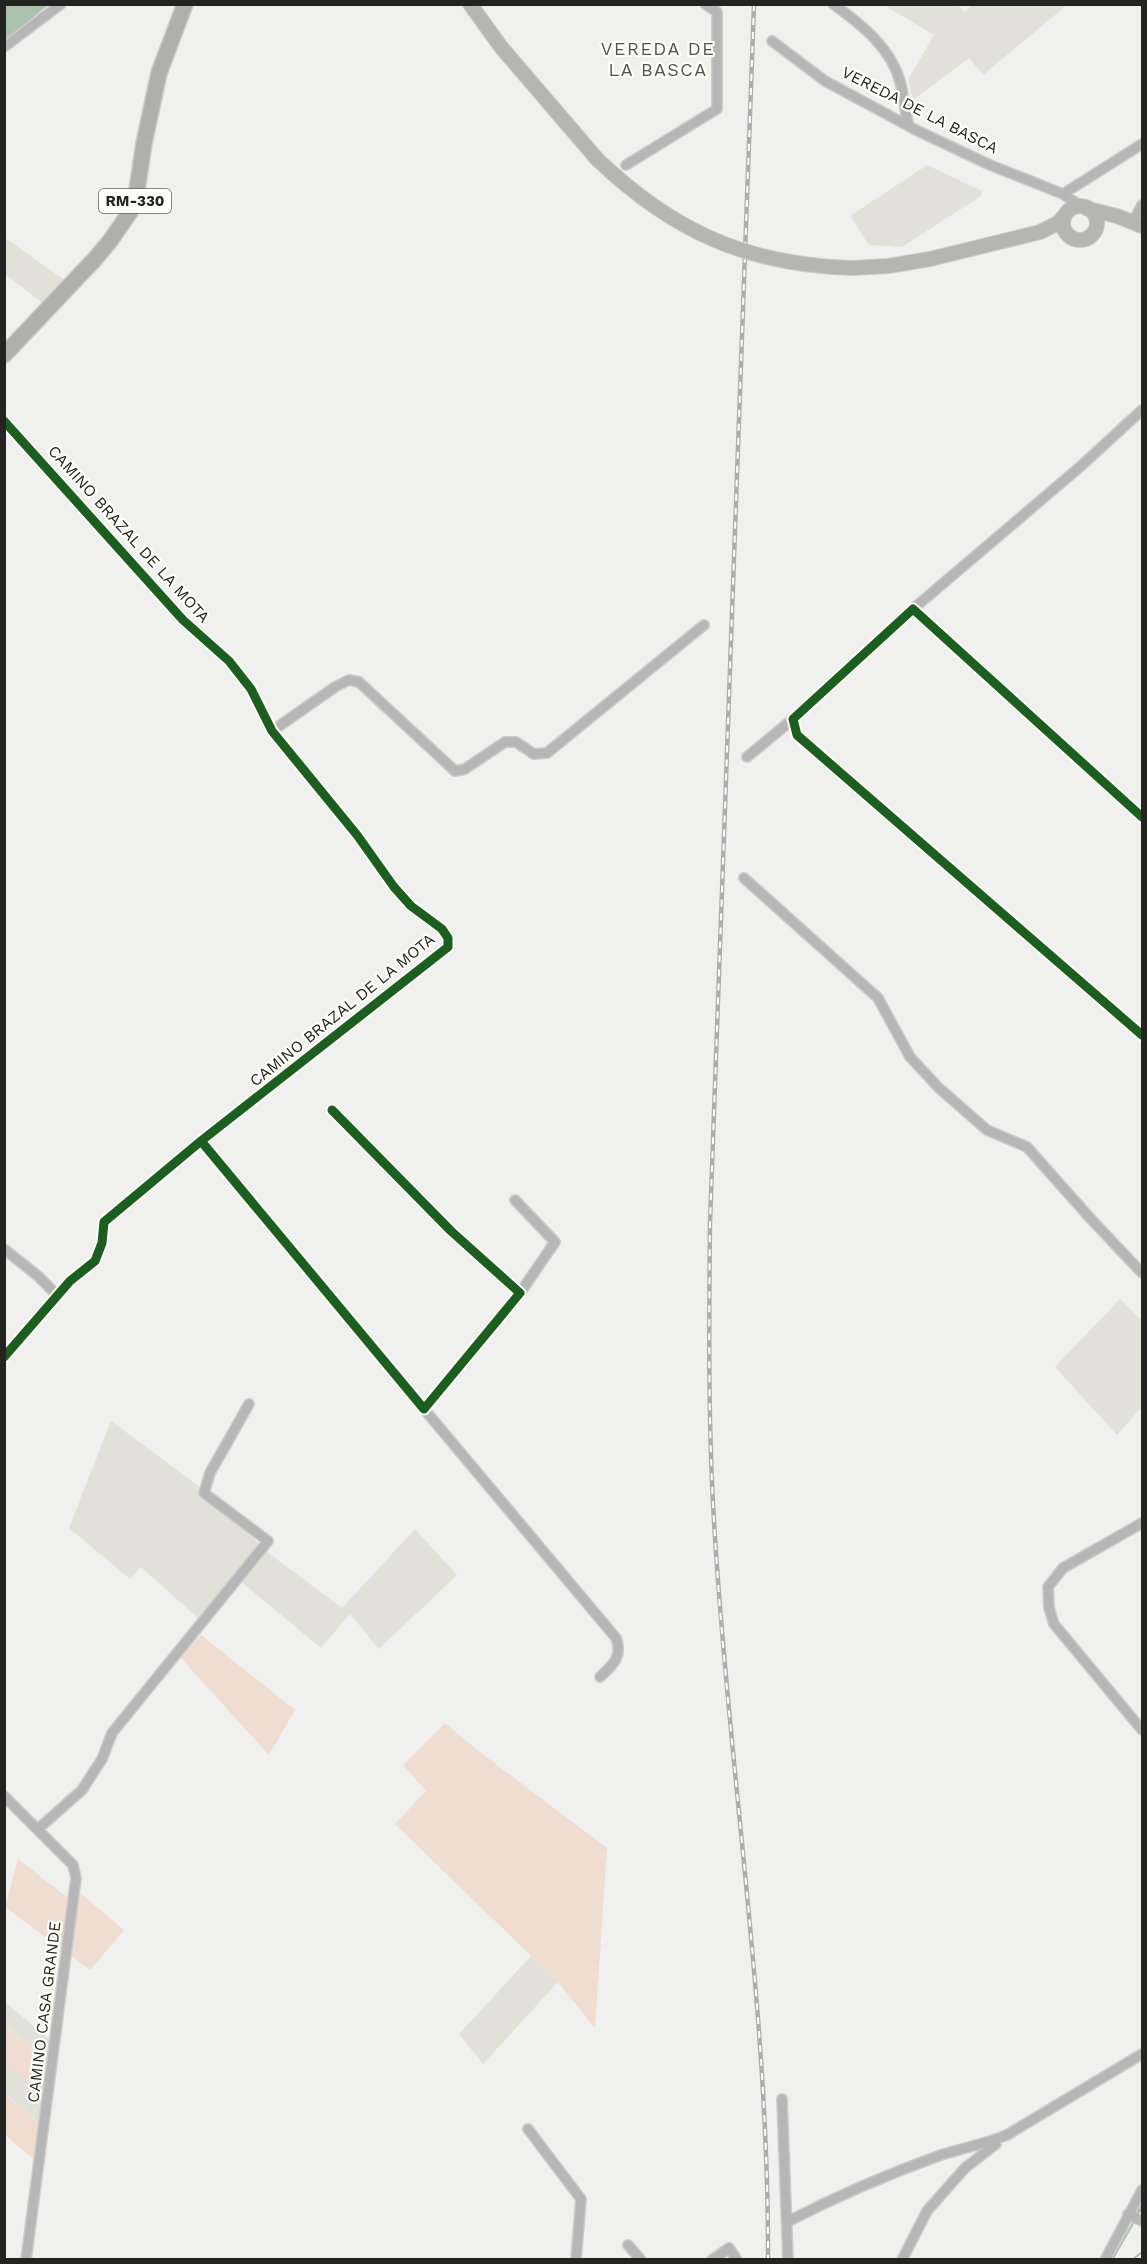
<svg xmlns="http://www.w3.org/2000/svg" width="1147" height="2264" viewBox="0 0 1147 2264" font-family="'Work Sans',sans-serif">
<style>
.built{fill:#e1e1da}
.green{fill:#eeddd0}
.water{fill:#abc2af}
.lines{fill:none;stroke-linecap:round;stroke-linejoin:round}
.stream{stroke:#abc2af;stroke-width:2}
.street-casing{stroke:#cbcbc9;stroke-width:12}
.secondary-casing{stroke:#cbcbc9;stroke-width:16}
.primary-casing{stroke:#cbcbc9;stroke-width:18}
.street{stroke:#b6b6b6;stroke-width:9}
.secondary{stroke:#b5b5b4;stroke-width:14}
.primary{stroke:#afafad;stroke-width:15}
.rail-casing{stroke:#adadad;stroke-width:4.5}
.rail{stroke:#fffffa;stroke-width:2;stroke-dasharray:7;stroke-linecap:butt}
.secondary-bridge-casing{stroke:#cbcbc9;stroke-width:16;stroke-linecap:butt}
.secondary-bridge{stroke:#b5b5b4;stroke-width:14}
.cycleway-casing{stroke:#fffffa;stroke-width:13}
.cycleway{stroke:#1b5e20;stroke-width:9}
.labels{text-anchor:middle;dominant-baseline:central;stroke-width:4.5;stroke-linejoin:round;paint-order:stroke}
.shield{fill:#fffffa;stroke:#656562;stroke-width:1.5}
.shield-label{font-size:15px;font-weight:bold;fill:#232321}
.street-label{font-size:16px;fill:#232321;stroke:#fffffa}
.neighbourhood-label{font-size:18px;letter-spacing:1.5px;fill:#52524f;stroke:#fffffa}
</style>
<rect width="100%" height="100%" fill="#f0f0ee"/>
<path class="built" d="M884 5H958L964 12 972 5H1067L983 75 969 58 913 100 908 80 934 35Z
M927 165 982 191 981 196 902 247 869 245 850 216Z
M4 237 66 281 45 305 5 274Z
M1120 1299 1142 1321V1411L1140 1409 1117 1435 1055 1367Z
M111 1421 197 1485 271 1555 342 1608 415 1529 457 1575 379 1649 350 1614 321 1648 233 1575 198 1618 141 1567 130 1579 69 1528Z
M531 1956 558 1982 483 2064 459 2034Z
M4 2001 51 2041 49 2062 5 2026Z
M5 2061 42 2094 39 2123 5 2094Z"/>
<path class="green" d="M201 1635 295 1710 269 1755 179 1656Z
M445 1723 476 1749 607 1848 595 2028 558 1982 395 1824 426 1791 403 1765Z
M18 1859 67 1897 79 1892 124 1930 90 1970 5 1907Z
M4 2026 49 2062 42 2094 5 2061Z
M4 2094 39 2123 36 2161 5 2135Z"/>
<path class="water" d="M5 4H48V5L5 41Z"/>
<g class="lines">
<path class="stream" d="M1138 2215 1142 2207
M1136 2216 1142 2203
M1112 2260 1135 2220
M1132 2260 1142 2252"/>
<defs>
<path id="street" d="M833 4C862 25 892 48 901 85 904 99 905 112 909 126
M772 41 825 81 918 131 990 165 1063 194 1082 207
M4 47 61 4
M626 165 717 109V12L705 4
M1063 194 1142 144
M1133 222 1142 205
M4 421 183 620 229 661 251 689 272 731 357 835 394 887 411 906 442 929 448 938V947L201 1141 104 1222 102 1243 95 1261 70 1281 4 1357
M913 609 1081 466 1142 410
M272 731 335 687 349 680 359 682 455 771 465 769 505 742H516L534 754 547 753 704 625
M747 757 793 719
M1142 817 913 609 793 719 797 735 1142 1035
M744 878 878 998 910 1057 939 1088 987 1130 1027 1147 1090 1218 1142 1273
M201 1141 424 1409 520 1293 451 1231 332 1110
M515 1200 555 1242 520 1293
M4 1249 38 1276 57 1295
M424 1409 616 1638C623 1656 613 1665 600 1677
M1142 1523 1063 1568 1048 1587 1049 1608 1054 1624 1142 1730
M4 1796 73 1865 76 1878 26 2260
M38 1829 82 1790 102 1759 112 1733 268 1541 204 1493 210 1473 249 1404
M782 2099 788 2260
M528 2129 581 2199 576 2260
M1128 2214 1142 2221
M787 2222C837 2196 888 2174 941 2155 963 2148 985 2144 1007 2135L1142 2054
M628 2245 641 2260
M712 2260 729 2248 737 2260
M902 2260 927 2211 965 2168 996 2144
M1105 2260 1142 2190"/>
<path id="secondary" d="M470 4 501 47 597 159
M1063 223a17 17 0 1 1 34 0a17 17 0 1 1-34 0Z
M1088 209 1117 216 1142 226
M853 268 888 266 930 259 1040 232 1058 223 1066 214"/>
<path id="primary" d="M4 355 94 260 110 241 130 212 136 197 144 143 159 73 185 4"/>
</defs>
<use href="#street" class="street-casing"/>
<use href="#secondary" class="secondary-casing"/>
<use href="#primary" class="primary-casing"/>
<use href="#street" class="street"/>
<use href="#secondary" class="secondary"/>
<use href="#primary" class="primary"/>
<defs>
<path id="rail" d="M754 4 710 1223C709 1323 708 1422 714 1521 728 1767 769 2012 768 2260"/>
</defs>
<use href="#rail" class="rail-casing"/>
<use href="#rail" class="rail"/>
<defs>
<path id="secondary-bridge" d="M597 159C673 232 748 265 853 268"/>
</defs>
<use href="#secondary-bridge" class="secondary-bridge-casing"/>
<use href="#secondary-bridge" class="secondary-bridge"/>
<defs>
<path id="cycleway" d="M4 421 183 620 229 661 251 689 272 731 357 835 394 887 411 906 442 929 448 938V947L201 1141 104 1222 102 1243 95 1261 70 1281 4 1357
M1142 817 913 609 793 719 797 735 1142 1035
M201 1141 424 1409 520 1293 451 1231 332 1110"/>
</defs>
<use href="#cycleway" class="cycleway-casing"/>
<use href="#cycleway" class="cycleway"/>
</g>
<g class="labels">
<rect class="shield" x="99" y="189" width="72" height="24" rx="4.5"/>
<g class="shield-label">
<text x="135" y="201">RM-330</text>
</g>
<g class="street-label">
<text transform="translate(920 110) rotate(27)">VEREDA DE LA BASCA</text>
<text transform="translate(129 534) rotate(48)">CAMINO BRAZAL DE LA MOTA</text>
<text transform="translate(342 1010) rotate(-39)">CAMINO BRAZAL DE LA MOTA</text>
<text transform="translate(44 2012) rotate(-83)">CAMINO CASA GRANDE</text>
</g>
<g class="neighbourhood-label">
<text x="658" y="48">VEREDA DE<tspan x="658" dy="21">LA BASCA</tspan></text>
</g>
</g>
<rect width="1147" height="2264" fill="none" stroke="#232321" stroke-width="12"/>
</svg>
